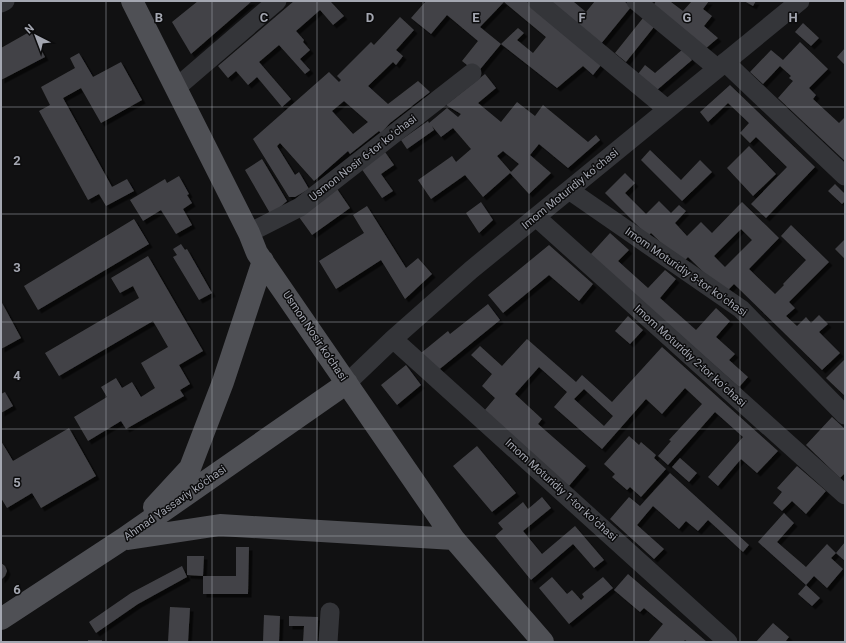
<svg xmlns="http://www.w3.org/2000/svg" width="846" height="643" viewBox="0 0 846 643" font-family="Roboto,sans-serif">
<style>
.building{fill:#434347;fill-rule:evenodd;filter:url(#shadow)}
.lines{fill:none;stroke-linecap:round;stroke-linejoin:round}
.minor{stroke:#343539;stroke-width:19}
.major{stroke:#4f5055;stroke-width:22}
.grid{fill:none;stroke:#a4a7b1;stroke-width:1;stroke-opacity:0.55}
.labels{text-anchor:middle;dominant-baseline:central;stroke-width:3;stroke-linejoin:round;paint-order:stroke}
.street-label{font-size:11px;fill:#a4a7b1;stroke:#0c0c0d}
.grid-label{font-size:13px;text-anchor:middle;font-weight:bold;fill:#a4a7b1;stroke:#0c0c0d;stroke-width:3;stroke-linejoin:round;paint-order:stroke}
</style>
<defs>
<filter id="shadow"><feDropShadow dx="3.5" dy="3.5" stdDeviation="0" flood-color="#0009"/></filter>
</defs>
<rect width="100%" height="100%" fill="#111112"/>
<path class="building" d="M198 1H252L191 54 172 22Z
M294 1H332L331 2 344 16 333 25 320 10 296 31 304 40 303 42 310 50 300 59 310 70 305 74 279 45 259 62 291 99 282 107 257 77 248 85 236 71 228 78 218 66Z
M426 1H526L602 64 593 75 583 66 557 88 501 44 477 73 462 61 478 41 447 15 431 34 411 18ZM504 2 546 37 533 53 517 40 524 33 518 28 501 44 480 27Z
M547 1H575L574 2 586 12 595 1H624L631 7 600 45Z
M656 1H672L671 2 683 11 692 1H709L703 9 712 16 704 26 718 38 705 49 653 6Z
M744 1H756L753 6Z
M400 17 414 30 396 50 403 56 396 65 393 62 368 86 388 104 418 81 430 92 390 123 381 133 379 131 350 154 348 151 314 181 280 143 277 146 295 175 299 172 309 189 295 197H289L253 139 329 72 339 82 341 80 337 76 371 42 374 45ZM344 101 368 122 353 134 332 111Z
M643 18 654 27 626 62 615 53Z
M803 23 819 38 811 46 795 32Z
M31 31 45 57 1 80V48Z
M800 42 828 69 809 88 816 95 813 99 839 123 845 117V161L778 98 793 81 789 78 791 76 780 66 763 84 750 72 771 50 783 60Z
M845 48V65L837 57Z
M683 49 692 60 657 90 638 74 645 65 655 73Z
M79 53 93 77 121 62 142 100 101 123 81 88 63 98 112 187 127 179 134 191 106 206 99 194 88 200 39 111 50 105 41 87 75 68 70 58Z
M485 74 496 88 478 103 501 122 517 102 535 116 543 105 588 142 596 135 600 140 568 168 539 144 530 155 551 173 529 194 510 173 483 197 465 175 431 199 418 180 452 156 456 162 471 149 453 128 441 137 432 126 434 130 407 149 401 140 428 121 429 123 447 108 458 117 461 114 446 105ZM503 151 519 164 511 172 497 156Z
M730 85 815 167 766 218 751 204 787 167 756 137 750 143 740 133 749 123 728 103 708 122 700 112Z
M749 146 776 174 753 196 727 168Z
M650 150 681 180 700 160 712 172 682 201 641 160Z
M385 152 394 165 381 174 393 191 382 198 361 168Z
M262 159 287 201 271 215 245 170Z
M625 173 635 183 625 193 646 214 659 201 671 213 679 205 686 211 675 223 687 236 701 222 712 233 742 202 779 238 749 269 775 294 784 285 783 284 806 260 781 236 791 225 829 262 789 302 795 308 786 316 797 326 806 317 811 323 819 315 828 324 819 332 840 353 822 370 734 284 725 293 688 257 682 263 651 233 648 236 605 193ZM741 229 752 240 725 267 714 256Z
M179 176 189 194 187 195 192 203 183 209 192 225 176 234 161 210 143 221 130 200 165 179 167 183Z
M835 184 845 194V201L842 204 828 191Z
M335 186 350 208 312 235 299 217Z
M481 202 493 220 479 233 466 213Z
M367 206 406 268 418 258 432 274 405 299 381 260 336 289 319 261 364 233 353 215Z
M134 219 149 244 38 310 24 286Z
M610 233 629 250 618 261 648 288 665 270 676 279 660 298 696 330 716 308 730 321 716 337 735 354 729 360 748 377 739 387 590 255Z
M845 239V259L835 249Z
M181 244 185 250 187 249 212 293 199 300 173 257 177 255 173 249Z
M549 245 593 284 579 301 549 275 503 313 488 295Z
M148 256 203 351 179 365 190 384 180 390 184 396 126 429 121 421 88 441 74 417 107 397 101 387 116 378 122 388 132 382 141 397 155 388 141 363 168 347 153 321 59 376 45 353 139 298 133 286 120 293 111 278Z
M1 301 21 338 1 349Z
M488 304 500 320 436 372 421 353 448 331 450 334Z
M628 316 643 330 630 344 615 331Z
M527 339 576 382 582 375 612 402 662 347 778 451 757 473 741 459 718 486 708 477 743 437 715 412 668 465 658 456 671 441 669 440 702 404 685 388 662 414 646 399 602 449 554 407 567 392 539 367 515 394 542 419 538 424 586 466 568 487 484 411 495 398 482 386 492 374 471 355 480 346 502 366ZM584 389 613 416 604 426 574 399Z
M845 359V396L826 378Z
M406 365 421 385 397 405 381 385Z
M5 392 13 406 1 413V394Z
M832 417 845 429V473L840 478 806 445Z
M69 428 96 476 41 508 32 493 7 508 1 498V441L13 461Z
M629 436 639 445 641 442 656 455 654 458 666 469 641 497 630 487 627 490 612 477 615 474 604 464Z
M477 446 516 493 492 512 453 466Z
M680 458 697 473 689 482 672 467Z
M797 466 826 491 806 514 792 501 782 511 773 503 782 492 777 488Z
M670 473 749 545 743 552 708 520 698 531 686 521 679 529 653 506 637 525 664 549 654 559 610 519 629 497 640 506Z
M542 497 551 508 523 531 542 554 575 526 604 560 594 568 573 544 531 580 495 536 503 529 498 523 523 502 528 509Z
M784 513 794 523 777 542 806 567 827 544 836 553 831 558 843 569 827 588 814 576 806 585 758 542Z
M845 542V561L836 553Z
M236 547H249L248 594H203V576H236Z
M187 556H204L203 576 187 575Z
M1 563 5 566 7 571 5 576 1 580Z
M182 566 187 577 138 604 96 633 89 622 131 593Z
M628 574 673 613 707 642H688L685 640 683 642H648L663 624 644 608 640 612 614 590Z
M552 577 567 594 572 590 581 600 584 597 582 594 603 577 613 588 569 624 539 588Z
M806 585 820 598 812 606 798 594Z
M170 607 190 608 188 642H168Z
M264 615 280 616 279 642H263Z
M289 616 318 617 317 642H303L304 626H289Z
M773 623 789 637 785 642H756Z
M88 640H102V642H88Z"/>
<g class="lines">
<path class="minor" d="M537 1 667 109
M636 1 717 68
M1 3 5 1
M725 62 845 176
M176 88 277 1
M569 190 741 309 845 415
M536 217 845 495
M249 233 300 207 472 73
M393 339 728 642
M347 383 393 339 471 270 800 1
M328 642 330 612"/>
<path class="major" d="M132 1 249 233 257 253 454 539 543 642
M154 507 190 468 223 382 263 261
M128 539 220 525 454 539
M1 619 123 539 347 383"/>
</g>
<path class="grid" d="M106 1V642M212 1V642M317 1V642M423 1V642M529 1V642M634 1V642M740 1V642M1 107H845M1 214H845M1 322H845M1 429H845M1 536H845"/>
<g class="labels">
<g class="street-label">
<text transform="translate(363 158) rotate(-38)">Usmon Nosir 6-tor koʻchasi</text>
<text transform="translate(570 189) rotate(-39)">Imom Moturidiy koʻchasi</text>
<text transform="translate(686 272) rotate(35)">Imom Moturidiy 3-tor koʻchasi</text>
<text transform="translate(315 336) rotate(56)">Usmon Nosir ko‘chasi</text>
<text transform="translate(690 356) rotate(42)">Imom Moturidiy 2-tor koʻchasi</text>
<text transform="translate(561 490) rotate(42)">Imom Moturidiy 1-tor koʻchasi</text>
<text transform="translate(175 503) rotate(-35)">Ahmad Yassaviy ko'chasi</text>
</g>
</g>
<g class="grid-label">
<text x="159" y="22">B</text>
<text x="264" y="22">C</text>
<text x="370" y="22">D</text>
<text x="476" y="22">E</text>
<text x="582" y="22">F</text>
<text x="687" y="22">G</text>
<text x="793" y="22">H</text>
<text x="17" y="165">2</text>
<text x="17" y="272">3</text>
<text x="17" y="380">4</text>
<text x="17" y="487">5</text>
<text x="17" y="594">6</text>
</g>
<rect width="846" height="643" fill="none" stroke="#a4a7b1" stroke-width="4"/>
<g transform="translate(36 36) rotate(318)" stroke="#0c0c0d" stroke-width="3" paint-order="stroke">
<path d="M0-3L7 15L0 10L-7 15Z" fill="#a4a7b1"/>
<text y="-6" font-size="11" font-weight="bold" text-anchor="middle" fill="#a4a7b1">N</text>
</g>
</svg>
